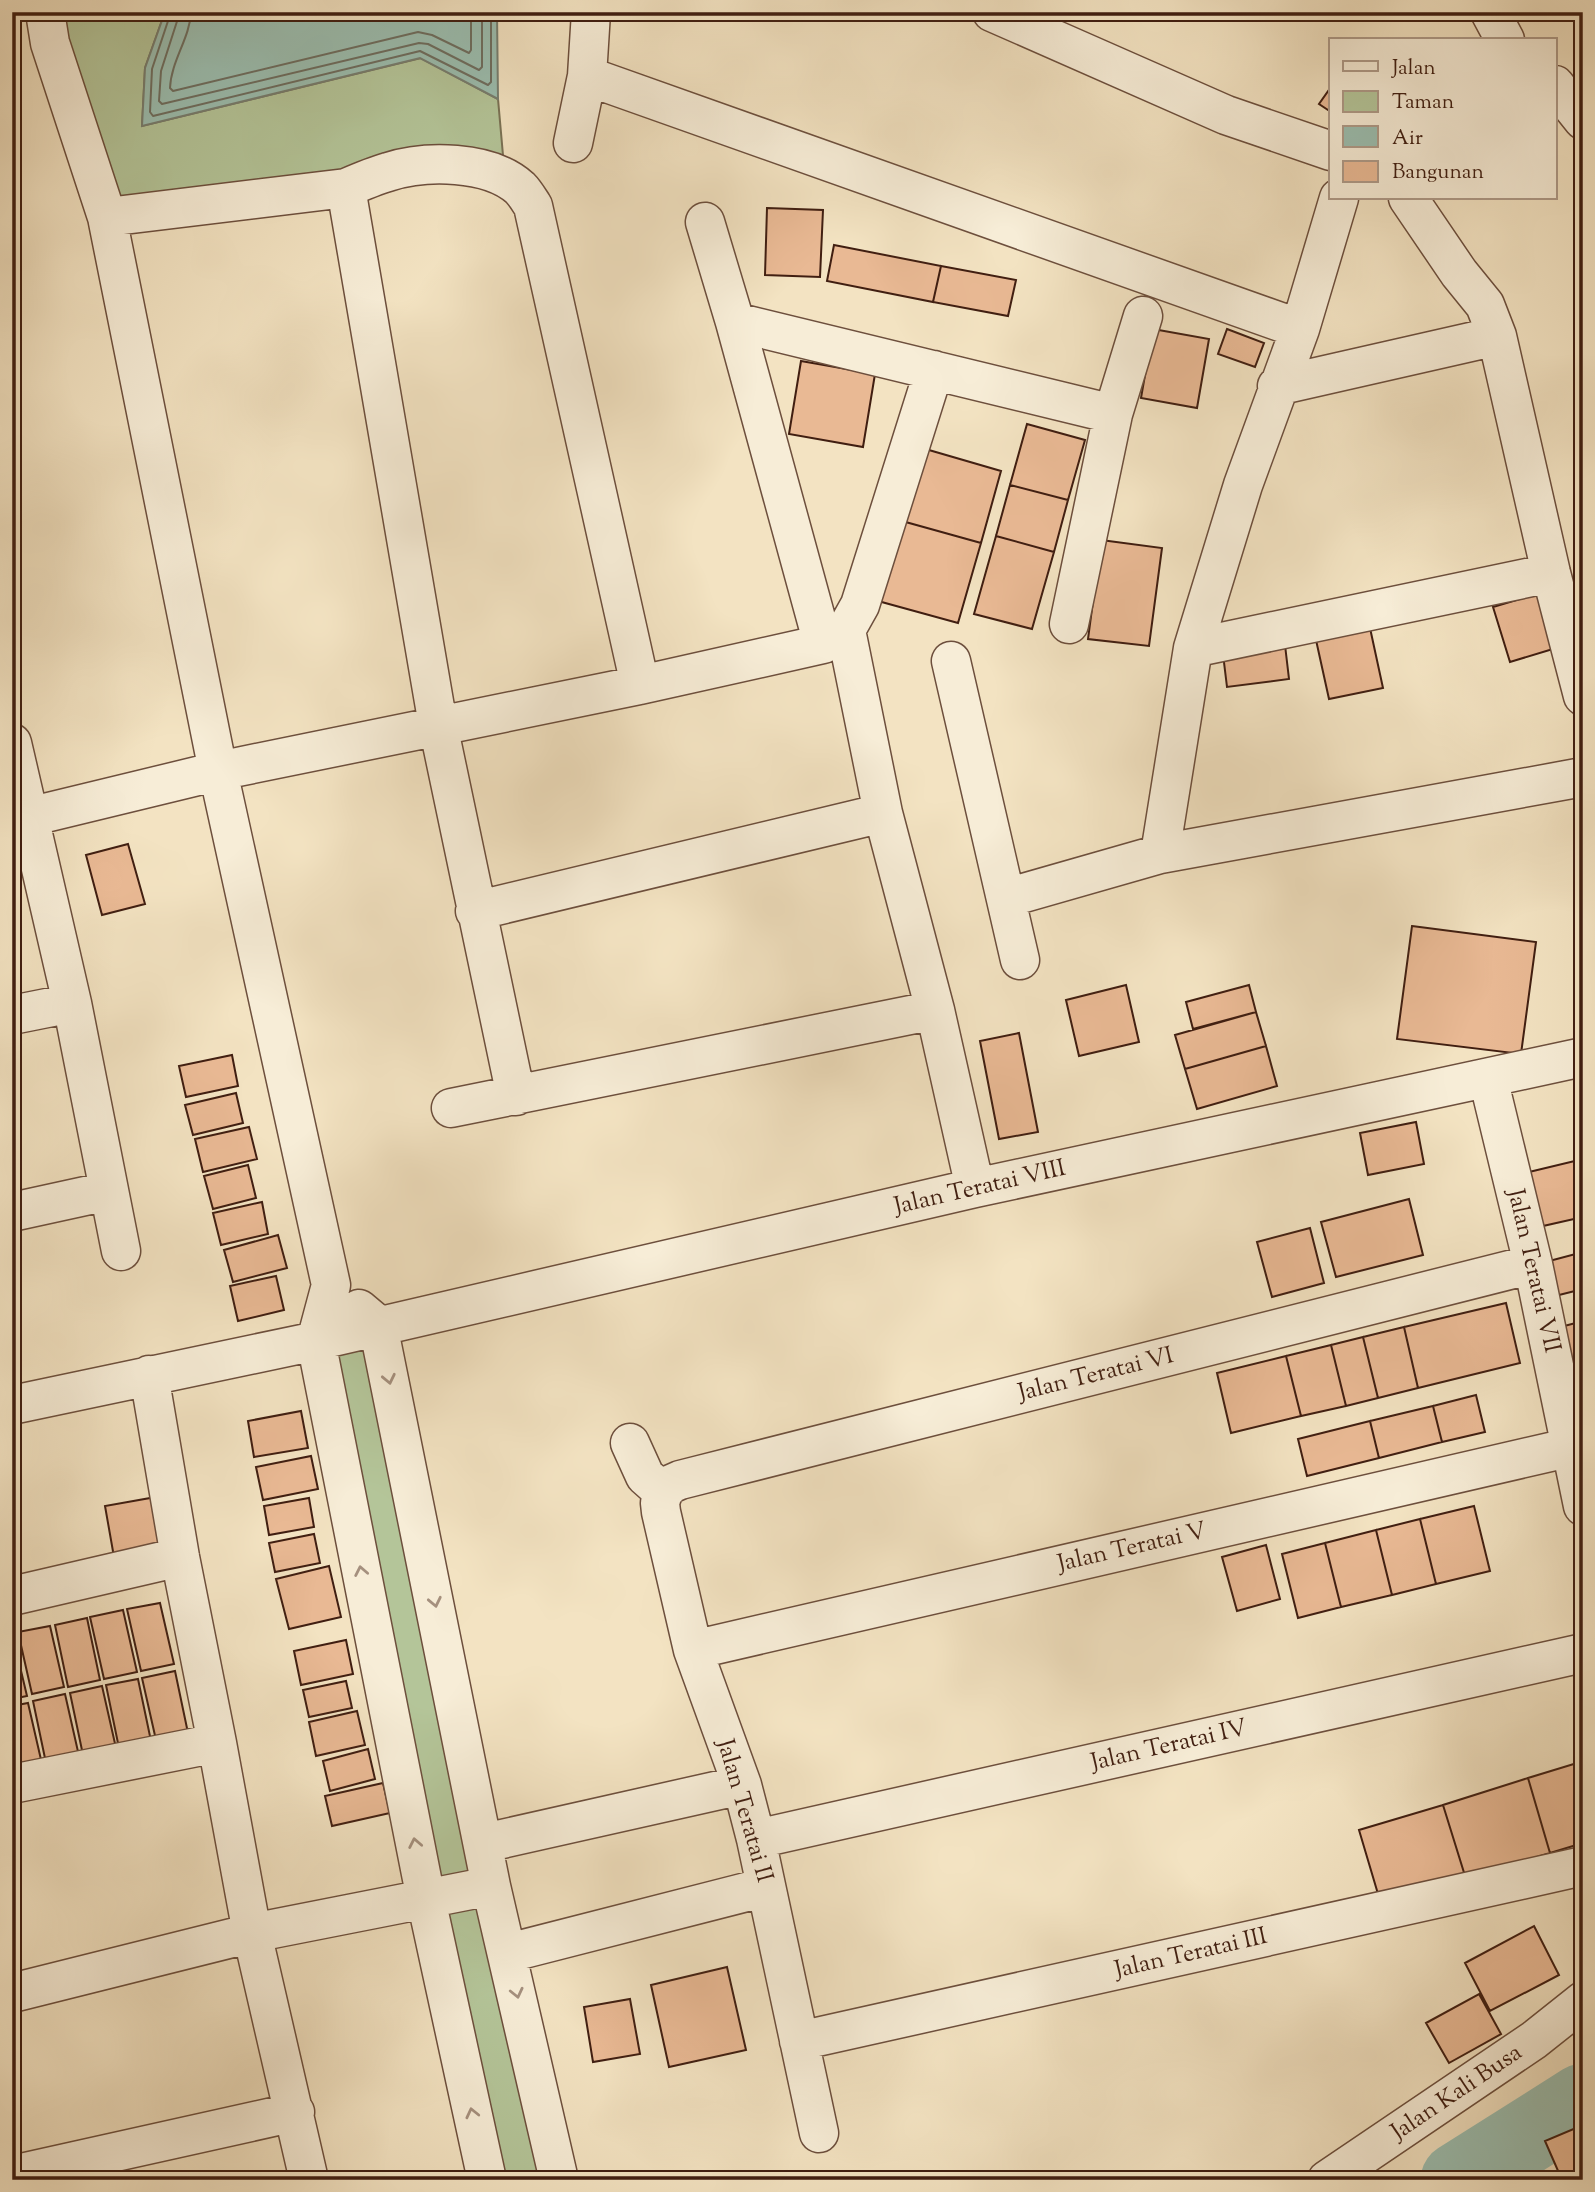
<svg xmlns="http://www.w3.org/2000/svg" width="1595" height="2192" viewBox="0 0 1595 2192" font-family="'Sorts Mill Goudy',serif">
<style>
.green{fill:#b4c599;stroke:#7a7255;stroke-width:2}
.water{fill:#9bbeb0;stroke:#777e70;stroke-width:2}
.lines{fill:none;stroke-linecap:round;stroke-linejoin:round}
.shore{stroke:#6e6e60;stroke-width:2}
.river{stroke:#9bbeb0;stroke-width:75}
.building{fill:#e9b994;stroke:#401e11;stroke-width:2}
.minor-casing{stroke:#6d4f3d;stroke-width:41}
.minor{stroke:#f7edd7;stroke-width:38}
.oneway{stroke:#a5907e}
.labels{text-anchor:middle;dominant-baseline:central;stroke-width:5;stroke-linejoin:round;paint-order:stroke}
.street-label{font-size:24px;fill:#401e11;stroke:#f7edd7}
</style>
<rect width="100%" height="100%" fill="#f3e3c2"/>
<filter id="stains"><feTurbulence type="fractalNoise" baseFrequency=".00286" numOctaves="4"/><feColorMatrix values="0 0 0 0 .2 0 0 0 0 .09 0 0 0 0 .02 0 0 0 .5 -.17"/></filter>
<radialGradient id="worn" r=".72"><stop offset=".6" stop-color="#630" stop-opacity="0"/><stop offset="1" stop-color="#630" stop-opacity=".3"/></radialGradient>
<path class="green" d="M45 12H165L145 68 142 126 421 58 498 99 505 178 481 168 107 217Z
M378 1325 559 2180H487L316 1341Z"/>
<path class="water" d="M165 12H497L498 99 420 58 142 126 145 68Z"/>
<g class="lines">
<path class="shore" d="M171 12 152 69 150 112 153 116 420 51 488 85 491 82V12
M180 12 161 71 159 101 162 104 419 43 428 44 479 70 482 67V12
M191 12C190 38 171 61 170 88L173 91 418 32 432 35 469 53 471 50V12"/>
<path class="river" d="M1458 2180 1583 2101"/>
</g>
<path class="building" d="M1331 87V112L1319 104Z
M767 208 823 210 820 277 765 275Z
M834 245 941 266 933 302 827 281Z
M941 266 1016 280 1008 316 933 302Z
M1153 329 1209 339 1197 408 1141 398Z
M1227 329 1264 343 1255 367 1218 354Z
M801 361 875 374 863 447 789 434Z
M1027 424 1085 440 1068 500 1010 485Z
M922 448 1001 471 981 543 902 521Z
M1010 485 1068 500 1054 552 996 536Z
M902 521 981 543 958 623 878 601Z
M996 536 1054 552 1032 629 974 614Z
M1101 540 1162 548 1149 646 1088 639Z
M1550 590 1566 645 1510 662 1493 607Z
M1370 628 1383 688 1329 699 1316 640Z
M1285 645 1289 679 1227 687 1223 654Z
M128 844 145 904 102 915 86 855Z
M1412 926 1536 942 1521 1054 1397 1039Z
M1126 985 1139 1042 1079 1056 1066 1000Z
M1249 985 1256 1012 1193 1029 1186 1002Z
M1256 1012 1266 1046 1185 1069 1175 1035Z
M1019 1033 1038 1132 999 1139 980 1041Z
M1266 1046 1277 1086 1197 1109 1185 1069Z
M232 1055 238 1086 186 1097 179 1066Z
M1583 1065V1103L1575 1066Z
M236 1093 243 1123 193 1135 185 1105Z
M1416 1122 1424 1164 1368 1175 1360 1133Z
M249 1127 257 1159 203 1172 195 1139Z
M1583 1159V1217L1543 1226 1529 1172Z
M248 1165 256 1198 213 1209 204 1176Z
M1409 1199 1423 1255 1336 1277 1321 1222Z
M262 1202 268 1234 221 1245 213 1213Z
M1310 1228 1324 1283 1272 1297 1257 1242Z
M278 1235 287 1268 233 1282 224 1250Z
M1583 1252V1289L1547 1298 1538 1264Z
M276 1276 284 1310 238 1321 230 1286Z
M1506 1303 1520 1363 1418 1388 1404 1327Z
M1583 1321V1368L1565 1373 1553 1329Z
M1404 1327 1418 1388 1378 1398 1363 1337Z
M1363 1337 1378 1398 1346 1406 1331 1345Z
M1331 1345 1346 1406 1301 1416 1286 1356Z
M1286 1356 1301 1416 1231 1433 1217 1373Z
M1583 1374V1432L1569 1378Z
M1476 1395 1485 1432 1442 1442 1433 1406Z
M1433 1406 1442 1442 1379 1458 1370 1421Z
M301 1411 308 1448 254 1457 248 1421Z
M1370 1421 1379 1458 1307 1476 1298 1439Z
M311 1456 318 1489 263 1500 256 1467Z
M156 1497 165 1548 114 1557 105 1506Z
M309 1498 314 1527 269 1535 264 1506Z
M1474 1506 1490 1571 1436 1584 1420 1519Z
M1420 1519 1436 1584 1392 1595 1376 1530Z
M1376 1530 1392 1595 1341 1607 1325 1543Z
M314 1534 320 1563 275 1572 269 1543Z
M1325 1543 1341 1607 1298 1618 1282 1554Z
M1266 1545 1280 1599 1237 1611 1222 1557Z
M329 1566 341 1617 289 1629 276 1579Z
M160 1603 174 1664 141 1671 127 1609Z
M123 1610 137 1672 104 1679 90 1617Z
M87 1618 100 1680 68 1687 55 1625Z
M50 1626 64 1687 32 1694 18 1632Z
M12 1633 27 1696 12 1699Z
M346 1640 353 1674 301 1685 294 1651Z
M175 1671 188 1733 156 1740 142 1678Z
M138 1679 151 1741 119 1748 106 1685Z
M346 1681 352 1708 309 1717 303 1690Z
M102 1686 116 1748 83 1755 70 1693Z
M65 1694 79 1756 46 1763 33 1701Z
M28 1703 42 1764 12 1771V1706Z
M357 1711 365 1745 316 1756 309 1722Z
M368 1749 375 1779 330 1791 323 1761Z
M1577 1763 1583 1783V1843L1550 1853 1528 1778Z
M1528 1778 1550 1853 1466 1879 1443 1805Z
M383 1783 390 1813 332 1826 325 1796Z
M1443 1805 1466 1879 1381 1904 1359 1830Z
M1534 1926 1559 1975 1490 2011 1465 1963Z
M727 1967 746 2050 669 2067 651 1985Z
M1479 1994 1501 2034 1449 2063 1426 2023Z
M630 1999 640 2054 593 2062 584 2007Z
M1583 2125V2180H1562L1545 2141Z"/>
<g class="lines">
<defs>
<path id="minor" d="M45 12 50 43 107 217 218 771 331 1285 316 1341 426 1899 487 2180
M992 12 1226 115 1331 151
M1490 12 1505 40
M587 76 1300 329
M1555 85 1583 120
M573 143 587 76 591 12
M1408 198 1459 273 1485 305 1497 336 1551 573 1583 696
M107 217 346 188
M705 222 735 322 823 644
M735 322 1113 414
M1277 386 1497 336
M1069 624 1113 414 1143 316
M846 630 860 605 934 370
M1193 648 1551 573
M951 661 1020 960
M12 743 72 1003 121 1251
M12 821 218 771 640 685 823 644 846 630 883 813 935 1010 975 1188
M1160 854 1193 648 1243 485 1300 329 1339 198
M1006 898 1160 854 1583 777
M475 911 883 813
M12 1015 72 1003
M1488 1078 1533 1264 1583 1506
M516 1096 438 725 346 188C360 182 374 176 388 172 425 160 489 160 520 188 525 193 529 200 533 206L640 685
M451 1108 935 1010
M12 1212 108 1191
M359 1309 378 1325 491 1886 559 2180
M149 1375 180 1557 217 1743 252 1933 309 2180
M12 1405 316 1341 975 1188 1583 1057
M630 1443 645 1476 663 1492
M663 1492 671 1484 680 1480 1533 1264
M663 1492 660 1503 661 1512 693 1650 742 1785 756 1839 819 2133
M12 1596 180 1557
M693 1650 1572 1447
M12 1784 217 1743
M756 1839 1583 1653
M484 1843 742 1785
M508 1953 766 1887
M12 1993 252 1933 491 1886
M799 2041 1583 1866
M12 2175 295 2112
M1327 2180 1534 2040 1583 2001"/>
</defs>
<use href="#minor" class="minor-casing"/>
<use href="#minor" class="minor"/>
</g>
<defs><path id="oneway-chevron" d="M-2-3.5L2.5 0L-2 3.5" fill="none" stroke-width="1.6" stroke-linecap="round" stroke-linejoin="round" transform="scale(1.75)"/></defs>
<g class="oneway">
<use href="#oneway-chevron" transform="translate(389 1379) rotate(78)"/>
<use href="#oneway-chevron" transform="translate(361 1571) rotate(-101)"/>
<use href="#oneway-chevron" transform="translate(435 1602) rotate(78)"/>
<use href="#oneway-chevron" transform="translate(415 1843) rotate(-101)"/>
<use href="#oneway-chevron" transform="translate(517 1993) rotate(77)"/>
<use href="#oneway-chevron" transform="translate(472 2113) rotate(-103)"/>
</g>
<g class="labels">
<g class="street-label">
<text transform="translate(980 1188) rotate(-13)">Jalan Teratai VIII</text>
<text transform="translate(1533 1271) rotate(77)">Jalan Teratai VII</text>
<text transform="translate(1096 1375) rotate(-14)">Jalan Teratai VI</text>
<text transform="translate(1132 1548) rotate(-13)">Jalan Teratai V</text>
<text transform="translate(1169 1746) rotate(-13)">Jalan Teratai IV</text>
<text transform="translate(744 1811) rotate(74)">Jalan Teratai II</text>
<text transform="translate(1191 1954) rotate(-13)">Jalan Teratai III</text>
<text transform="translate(1457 2093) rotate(-34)">Jalan Kali Busa</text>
</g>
</g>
<rect width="1595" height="2192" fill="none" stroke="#f3e3c2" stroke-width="42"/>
<rect x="14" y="14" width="1567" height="2164" fill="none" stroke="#401e11" stroke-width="3.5"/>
<rect x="21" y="21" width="1553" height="2150" fill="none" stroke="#401e11" stroke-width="2"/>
<rect x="1329" y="38" width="228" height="161" fill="#f7edd7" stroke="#ae9a88" stroke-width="2"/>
<rect x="1343" y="61" width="35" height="10" fill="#f7edd7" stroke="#ae9a88" stroke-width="2"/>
<text x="1392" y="74" font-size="21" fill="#401e11">Jalan</text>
<rect x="1343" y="91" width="35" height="21" fill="#b4c599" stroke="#ae9a88" stroke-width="2"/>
<text x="1392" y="108" font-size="21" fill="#401e11">Taman</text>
<rect x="1343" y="126" width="35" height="21" fill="#9bbeb0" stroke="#ae9a88" stroke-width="2"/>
<text x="1392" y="144" font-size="21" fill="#401e11">Air</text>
<rect x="1343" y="161" width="35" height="21" fill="#e9b994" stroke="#ae9a88" stroke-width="2"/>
<text x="1392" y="178" font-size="21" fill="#401e11">Bangunan</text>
<rect width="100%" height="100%" filter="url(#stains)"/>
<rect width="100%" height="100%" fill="url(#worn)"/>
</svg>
